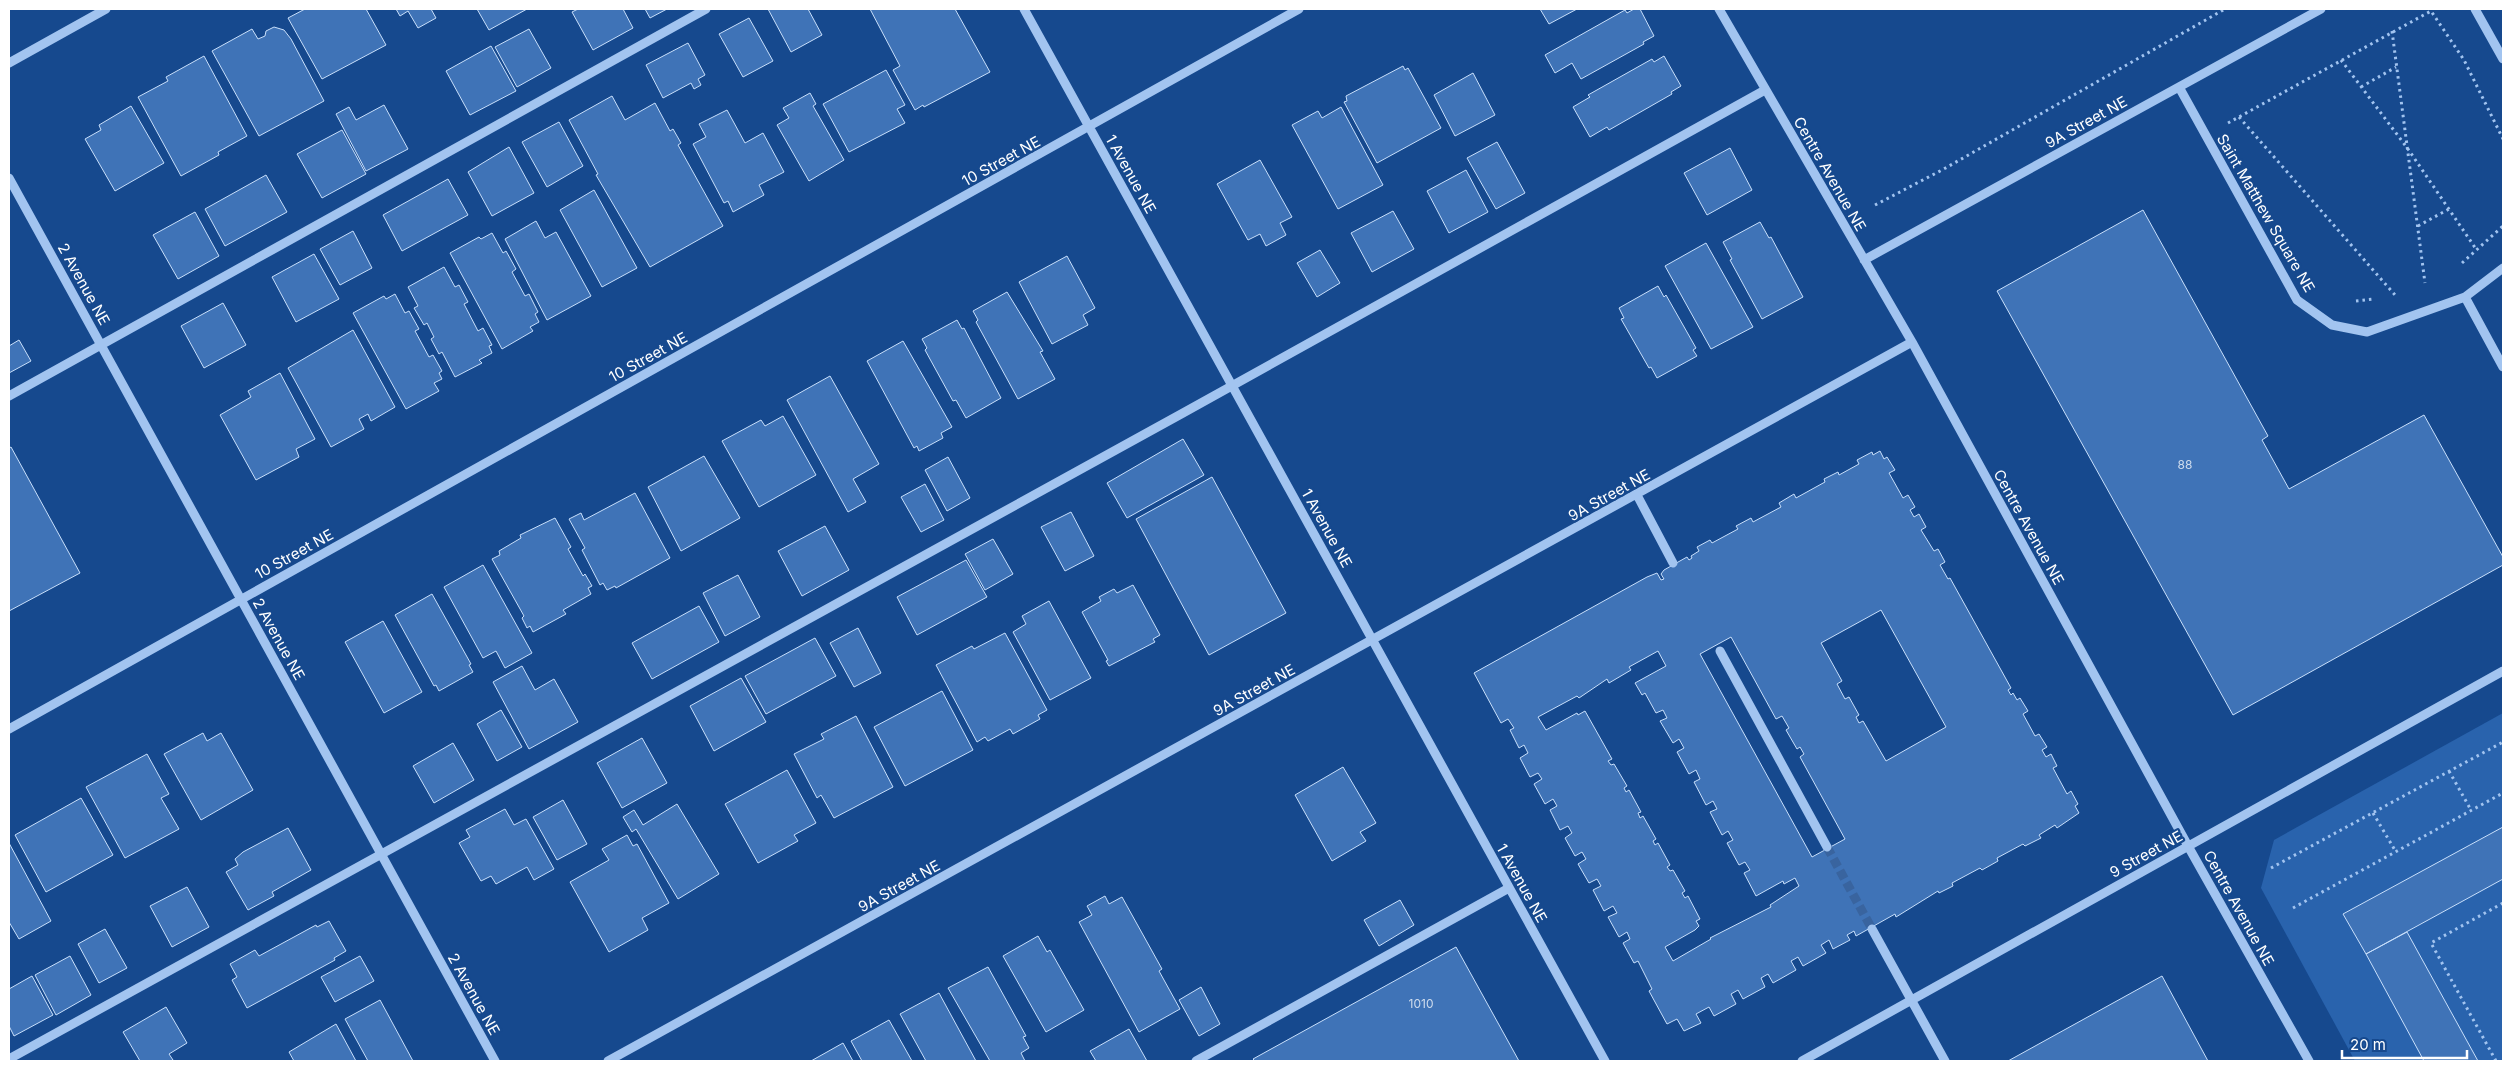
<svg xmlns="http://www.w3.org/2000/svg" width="2512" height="1070" viewBox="0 0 2512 1070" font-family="Inter,sans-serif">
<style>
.green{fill:#2963ad}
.building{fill:#3f73b7;stroke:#c8dffb;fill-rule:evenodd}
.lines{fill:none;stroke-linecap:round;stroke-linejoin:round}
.minor-tunnel{stroke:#39649f;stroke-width:9;stroke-dasharray:9 4.5;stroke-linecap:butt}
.path{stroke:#a2c4f0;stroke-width:3;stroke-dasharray:2.5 4;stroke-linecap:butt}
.minor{stroke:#a2c4f0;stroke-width:9}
.labels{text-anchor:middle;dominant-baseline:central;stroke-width:4.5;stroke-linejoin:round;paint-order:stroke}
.number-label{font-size:12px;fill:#cfdced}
.street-label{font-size:15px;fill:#fff;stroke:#16498e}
</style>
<rect width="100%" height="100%" fill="#16498e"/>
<path class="green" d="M2503 713V1061H2355L2261 888 2274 840Z"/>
<path class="building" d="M305 9H366L386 45 322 79 288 18Z
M396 9H431L436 18 418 28 408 11 400 16Z
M477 9H527L489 30Z
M578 9H623L633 28 593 50 572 12Z
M645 9H667L650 18Z
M768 9H808L822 35 791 52Z
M870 9H955L990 72 924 107 923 105 915 110 893 70 900 66Z
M1540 9H1577L1549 24Z
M1634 9H1640L1654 36 1643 42 1644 44 1581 79 1572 63 1555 73 1545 55 1625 10 1627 13Z
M749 18 773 61 743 77 719 34Z
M274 27 284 30 291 39 324 101 259 136 212 51 252 29 258 39 265 36 266 31Z
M529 29 551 68 517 87 495 47Z
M688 43 705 75 698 79 701 85 694 89 691 83 663 98 646 65Z
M491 46 516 91 470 115 446 71Z
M204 56 247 136 218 152 219 155 181 176 138 97 168 81 166 77Z
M1664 56 1681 86 1671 92 1672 94 1609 130 1607 127 1590 137 1573 107 1590 97 1588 95 1652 59 1654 62Z
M1403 66 1405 70 1408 68 1441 128 1377 163 1344 102 1347 101 1346 96Z
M886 70 905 105 897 109 905 123 849 152 823 104Z
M1473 73 1495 115 1455 136 1434 95Z
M810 93 816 104 813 106 844 160 809 181 777 125 789 118 783 108Z
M612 96 625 120 655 103 670 131 673 129 681 143 678 145 723 226 650 267 596 175 598 174 569 120Z
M384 105 408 149 366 171 336 114 349 107 356 120Z
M131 106 164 163 115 191 85 139 101 130 99 125Z
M1341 107 1383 185 1338 209 1292 125 1318 111 1322 118Z
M727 110 745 143 763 133 784 172 759 185 764 195 733 212 728 201 724 203 693 144 706 137 699 124Z
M559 122 583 166 547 187 522 142Z
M342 130 366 174 322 198 297 154Z
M1497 142 1525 193 1496 209 1467 158Z
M509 147 534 193 492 216 468 172Z
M1730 148 1752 190 1707 215 1684 173Z
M1260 160 1292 217 1280 223 1286 235 1266 246 1260 234 1248 240 1217 184Z
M1466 170 1488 212 1449 233 1427 191Z
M266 175 287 212 225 246 205 209Z
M448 179 468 215 402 251 383 215Z
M594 190 637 268 602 287 560 210Z
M2143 210 2268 436 2262 440 2289 489 2424 415 2503 557V565L2233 715 1997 291Z
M1393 211 1414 249 1372 272 1351 233Z
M195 212 219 256 178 279 153 235Z
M536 221 545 238 556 232 591 296 547 320 505 239Z
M1760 222 1769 238 1771 237 1803 297 1762 319 1730 260 1732 259 1723 242Z
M353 231 372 268 340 285 320 249Z
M492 233 503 253 506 251 516 269 512 272 525 296 529 294 538 312 535 314 539 322 530 327 533 331 502 349 450 253 479 237 481 239Z
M1706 243 1753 327 1711 349 1665 266Z
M1320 250 1340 283 1317 297 1297 263Z
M314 254 339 299 296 322 272 277Z
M1067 256 1095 308 1083 315 1088 325 1052 344 1019 282Z
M444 267 455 287 459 285 468 302 464 304 478 331 483 328 492 345 489 346 492 353 479 360 482 363 455 377 442 352 439 354 431 339 434 337 427 323 424 325 414 308 418 306 408 287Z
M1658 286 1664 297 1666 295 1696 348 1693 350 1697 356 1657 378 1651 367 1649 368 1621 319 1624 318 1619 308Z
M1007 292 1043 351 1040 352 1055 379 1018 399 976 322 978 320 973 311Z
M395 294 405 313 409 311 419 329 415 331 429 357 433 355 442 371 439 373 442 379 434 383 439 391 406 409 353 313 384 296 386 299Z
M223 303 246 345 204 368 181 326Z
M957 320 962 329 964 328 1001 398 966 418 956 400 953 401 925 350 927 348 922 339Z
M353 330 395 407 371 421 368 414 359 419 364 429 331 447 288 368Z
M19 340 31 361 9 373V346Z
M903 341 952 427 941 433 943 438 919 451 917 446 914 448 867 361Z
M280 373 315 439 296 449 299 457 256 480 220 415 251 397 248 391Z
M830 376 879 464 853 479 866 502 848 512 787 400Z
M783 416 816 475 759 507 722 441 761 420 765 426Z
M1183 439 1204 475 1127 518 1107 483Z
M11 447 80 573 9 611V448Z
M1880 451 1884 459 1887 457 1895 470 1889 473 1903 498 1908 495 1915 507 1910 510 1914 517 1919 514 1926 527 1921 530 1934 551 1938 549 1945 562 1940 565 1948 579 1950 578 2011 688 2008 690 2011 695 2013 693 2017 700 2020 698 2028 711 2023 714 2035 736 2039 734 2047 747 2042 750 2046 757 2051 754 2057 766 2053 768 2067 794 2071 791 2078 804 2075 806 2079 813 2057 828 2055 825 2039 835 2041 838 2025 846 2023 844 1997 858 1998 861 1982 870 1980 868 1952 883 1953 886 1939 893 1938 891 1896 917 1895 914 1856 936 1854 931 1847 935 1850 940 1833 949 1829 940 1821 945 1826 953 1803 966 1798 957 1791 961 1796 970 1773 983 1768 974 1761 978 1765 987 1743 999 1738 990 1731 994 1736 1004 1714 1016 1709 1007 1696 1014 1701 1023 1684 1031 1677 1019 1667 1024 1649 991 1652 989 1638 961 1634 963 1623 943 1630 939 1627 932 1619 937 1608 917 1617 913 1613 906 1604 911 1593 890 1601 886 1597 879 1589 883 1578 864 1586 859 1582 852 1575 856 1565 838 1572 833 1568 826 1560 830 1550 810 1557 806 1553 799 1545 804 1534 784 1542 779 1538 773 1530 777 1520 758 1528 753 1524 745 1519 748 1510 730 1514 728 1508 719 1501 723 1474 673 1647 577 1657 573 1661 580 1664 579 1661 574 1664 570 1687 557 1689 560 1692 558 1691 556 1699 551 1697 547 1710 540 1712 543 1738 529 1736 526 1751 518 1753 522 1781 507 1779 503 1794 494 1796 498 1825 482 1824 479 1838 472 1839 475 1859 464 1857 460 1872 452 1873 455ZM1881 610 1946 727 1886 761 1863 721 1859 723 1856 717 1859 715 1849 697 1845 699 1837 684 1842 681 1821 643ZM1731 637 1776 719 1782 716 1789 728 1786 730 1797 749 1800 747 1804 754 1800 757 1845 839 1812 857 1700 654ZM1658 651 1666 666 1635 683 1642 695 1645 693 1656 713 1663 710 1667 718 1660 721 1673 743 1679 739 1684 748 1677 752 1689 774 1696 770 1700 779 1694 782 1706 805 1713 801 1717 809 1710 812 1722 835 1728 831 1733 840 1727 843 1739 865 1745 862 1750 870 1744 873 1756 896 1783 881 1784 884 1795 878 1799 886 1770 905 1771 907 1710 938 1711 939 1673 961 1665 947 1695 930 1699 926 1696 921 1700 919 1688 896 1685 898 1682 893 1685 891 1673 870 1670 871 1667 867 1670 865 1658 843 1655 845 1653 841 1656 839 1643 816 1640 818 1638 813 1641 812 1629 790 1626 792 1624 788 1627 786 1614 764 1611 765 1608 761 1612 759 1585 711 1578 715 1577 713 1546 730 1538 717 1577 696 1579 698 1607 679 1609 683 1631 670 1629 667Z
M704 456 740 518 681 551 648 487Z
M948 457 970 498 947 511 925 470Z
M1212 477 1286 613 1209 655 1136 519Z
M925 484 944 520 921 532 901 497Z
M635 493 670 558 616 588 615 586 607 590 603 583 600 585 582 550 585 548 569 519 581 513 584 520Z
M1071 512 1094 556 1065 571 1041 527Z
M555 518 571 547 568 549 583 576 585 574 592 586 588 588 591 594 563 610 566 614 533 632 530 626 527 628 522 618 524 616 492 559 500 555 499 551 521 538 520 535Z
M825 526 849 570 802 596 778 551Z
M993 539 1013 574 985 590 965 554Z
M966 560 987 597 917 635 897 597Z
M483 565 532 653 505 668 496 651 483 658 444 587Z
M738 575 760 617 725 636 703 593Z
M1133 585 1160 635 1153 639 1155 642 1109 666 1106 661 1108 660 1082 612 1101 601 1099 597 1114 589 1117 593Z
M432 594 471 664 469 665 473 672 439 691 436 685 434 686 395 615Z
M1049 601 1091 678 1050 700 1013 632 1026 624 1022 616Z
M699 606 719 642 652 679 632 643Z
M383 621 422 692 384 713 345 642Z
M858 628 881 673 854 687 830 643Z
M1005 633 1047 710 1038 715 1040 719 1013 734 1010 729 988 741 985 737 977 742 936 665 972 646 974 649Z
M815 638 836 676 766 714 745 676Z
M522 666 535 690 554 679 578 722 529 749 493 682Z
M741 678 766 722 714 751 690 706Z
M942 691 973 750 905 786 874 727Z
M501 710 522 747 497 761 477 724Z
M856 716 893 787 834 818 821 795 817 798 794 754 824 739 821 734Z
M203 733 207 741 221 733 253 790 201 820 164 754Z
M642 738 667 783 622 808 597 763Z
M453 743 474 780 434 803 413 766Z
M147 754 169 794 161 798 179 829 125 858 86 787Z
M1343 767 1376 823 1360 832 1366 841 1332 861 1295 795Z
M787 770 816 823 794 835 798 841 758 863 725 804Z
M81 798 113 855 46 892 15 835Z
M563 800 587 844 557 860 533 817Z
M677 804 719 874 678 899 636 829 632 832 623 817 634 810 643 825Z
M505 809 514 825 526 819 554 869 534 880 527 867 496 884 491 876 481 881 459 843 470 837 466 830Z
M2503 827V879L2366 954 2343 914Z
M288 828 311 870 272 892 274 896 248 910 226 872 238 865 235 859 243 852Z
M627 835 633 846 637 844 669 903 642 918 648 930 609 952 570 882 609 860 602 849Z
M9 843 51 921 19 939 9 922Z
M187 887 209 927 172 947 150 906Z
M1105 896 1109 904 1122 897 1162 969 1159 971 1180 1009 1139 1032 1079 922 1092 915 1087 906Z
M1400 900 1414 925 1379 946 1364 920Z
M329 921 346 951 334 958 335 960 247 1008 232 980 237 977 230 964 255 950 259 956 316 925 317 927Z
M105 929 127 968 99 983 78 944Z
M2407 932 2478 1061H2424L2366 954Z
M1038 936 1047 952 1050 950 1084 1010 1046 1032 1003 956Z
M1456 947 1519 1061H1255L1253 1059Z
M70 956 91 995 56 1015 35 975Z
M360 956 374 981 335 1002 321 977Z
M988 967 1026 1036 1023 1037 1029 1048 1021 1053 1025 1061H990L948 988Z
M32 976 53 1015 14 1036 9 1026V989Z
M2162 976 2208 1061H2008Z
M1201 987 1220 1024 1199 1036 1179 1000Z
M939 993 976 1061H926L900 1014Z
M380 1000 413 1061H368L345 1019Z
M166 1007 187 1043 169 1054 173 1060 170 1061H140L123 1032Z
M889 1020 912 1061H862L851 1041Z
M336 1024 356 1061H294L289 1052Z
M1129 1029 1147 1061H1096L1090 1051Z
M843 1043 853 1061H811Z"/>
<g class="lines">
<path class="minor-tunnel" d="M1827 847 1872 929"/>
<path class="path" d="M2392 31 2425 283
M2341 60 2408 149 2476 249
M2361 87 2396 67
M2239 117 2395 295
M2228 123 2431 11 2464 60 2503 139
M1875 205 1942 170 2225 9
M2418 226 2449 209
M2462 263 2503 226
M2356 301 2374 299
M2449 771 2471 810
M2373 813 2396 852
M2271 868 2503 742
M2293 908 2503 793
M2496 1061 2431 943 2503 903"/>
<path class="minor" d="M1024 9 1605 1061
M1719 9 1912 342 2188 846 2309 1061
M2475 9 2503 59
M9 63 106 9
M2179 87 2297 300 2332 325 2367 332 2465 297 2503 268
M9 178 495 1061
M1864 260 2321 9
M2465 297 2503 367
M9 396 706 9
M1637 495 1673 563
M1720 651 1827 847
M9 729 1299 9
M1872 929 1945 1061
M9 1059 1183 413 1765 90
M608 1061 1912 342
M1196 1061 1509 888
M1802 1061 2503 671"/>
</g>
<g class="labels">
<g class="number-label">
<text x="2185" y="464">88</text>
<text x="1421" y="1003">1010</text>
</g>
<g class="street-label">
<text transform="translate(2086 122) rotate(-29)">9A Street NE</text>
<text transform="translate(1001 161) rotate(-29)">10 Street NE</text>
<text transform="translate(1131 174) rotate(61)">1 Avenue NE</text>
<text transform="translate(1830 174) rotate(60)">Centre Avenue NE</text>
<text transform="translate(2266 213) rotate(60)">Saint Matthew Square NE</text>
<text transform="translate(84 284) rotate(61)">2 Avenue NE</text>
<text transform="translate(648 357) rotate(-29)">10 Street NE</text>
<text transform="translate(1609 495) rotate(-29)">9A Street NE</text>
<text transform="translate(2029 527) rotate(61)">Centre Avenue NE</text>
<text transform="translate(1327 528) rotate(61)">1 Avenue NE</text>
<text transform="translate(294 554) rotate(-29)">10 Street NE</text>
<text transform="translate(279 639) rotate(61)">2 Avenue NE</text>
<text transform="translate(1254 690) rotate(-29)">9A Street NE</text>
<text transform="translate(2146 854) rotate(-29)">9 Street NE</text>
<text transform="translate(1522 883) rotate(61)">1 Avenue NE</text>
<text transform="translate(899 886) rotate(-29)">9A Street NE</text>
<text transform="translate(2239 908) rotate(61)">Centre Avenue NE</text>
<text transform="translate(474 994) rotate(61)">2 Avenue NE</text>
</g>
</g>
<rect width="2512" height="1070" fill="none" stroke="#ffffff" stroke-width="20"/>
<path d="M2342 1050v8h125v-8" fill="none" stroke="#ffffff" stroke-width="2.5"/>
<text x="2350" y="1050" font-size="15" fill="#ffffff" stroke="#16498e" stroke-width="4" paint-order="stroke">20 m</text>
</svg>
